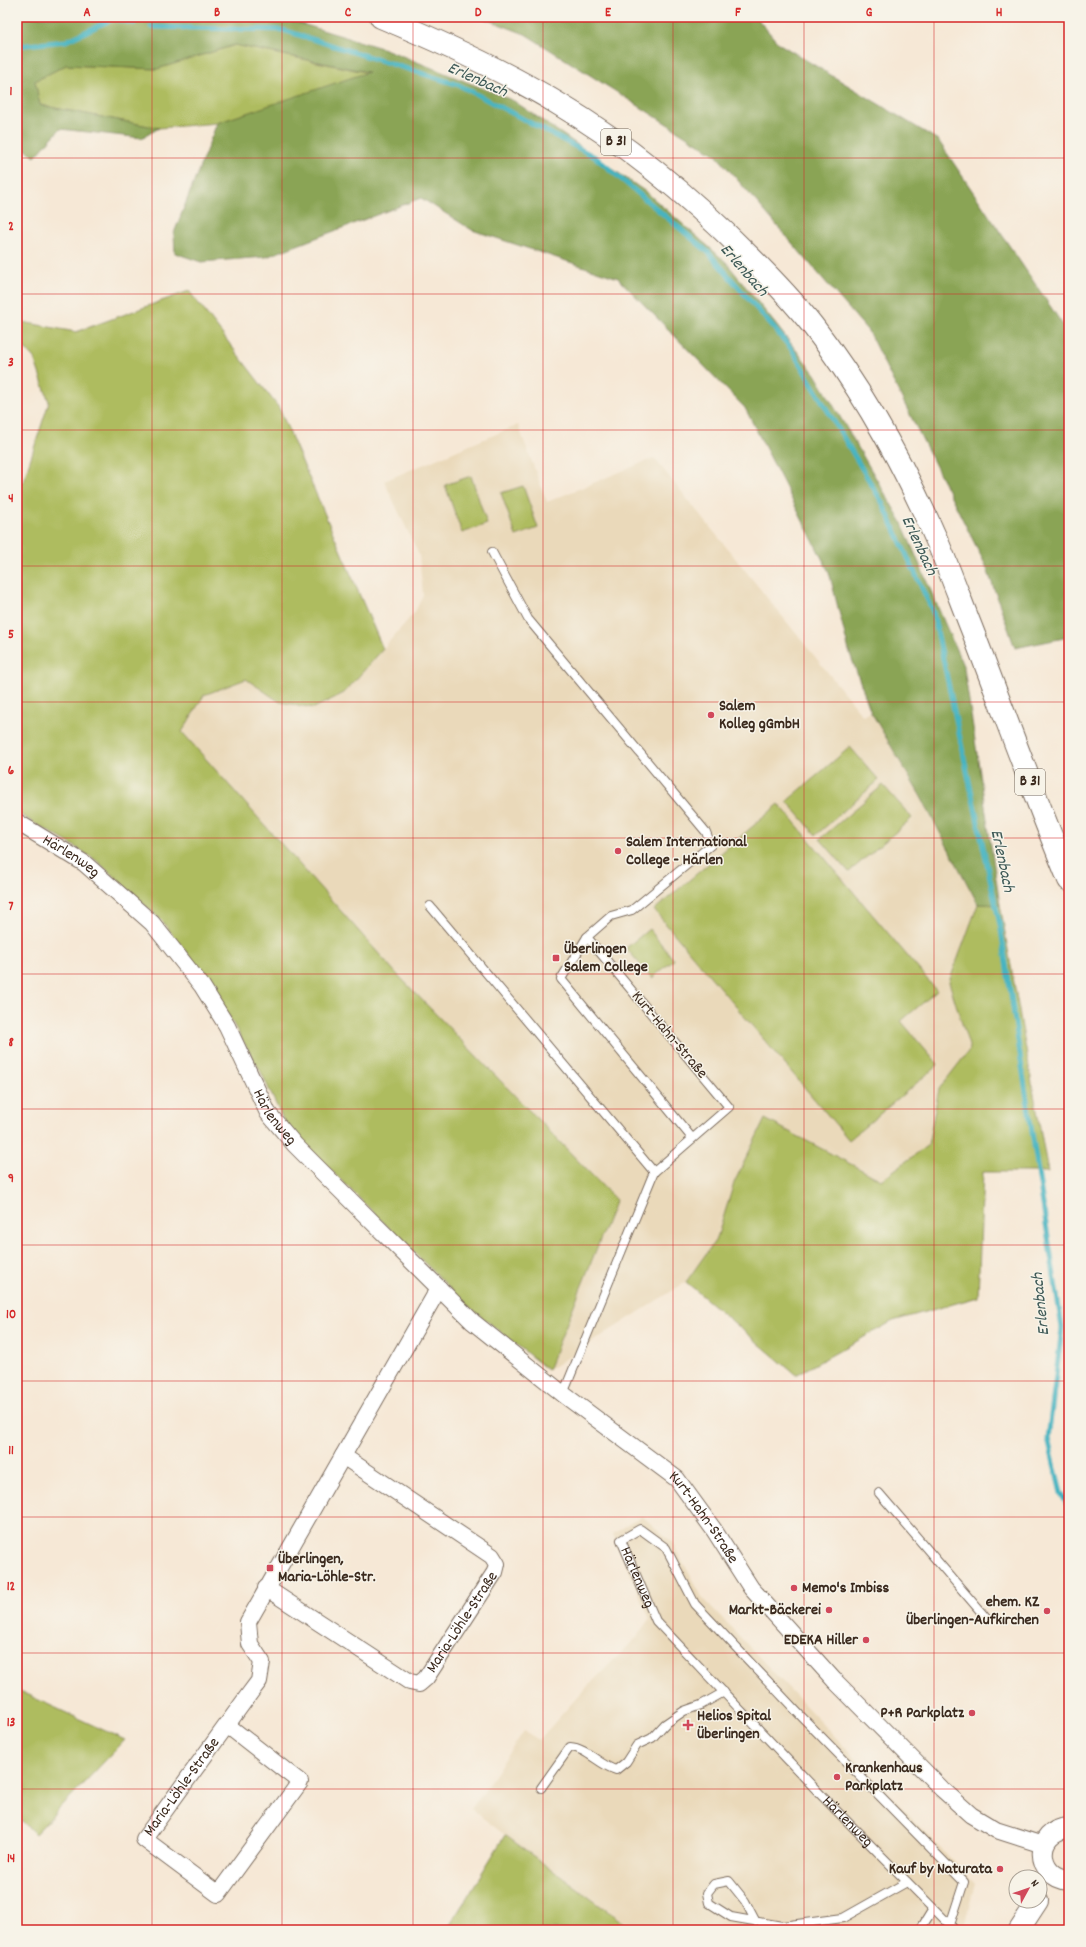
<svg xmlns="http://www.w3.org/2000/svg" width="1086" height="1947" viewBox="0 0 1086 1947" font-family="Dekko,sans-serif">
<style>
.built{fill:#ead9ba}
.green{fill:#aebc5e;stroke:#74733e}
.forest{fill:#8aa455;stroke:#62673a}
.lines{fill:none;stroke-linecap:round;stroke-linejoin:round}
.stream{stroke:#46b4c1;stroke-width:5}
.service-casing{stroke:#7c6c5e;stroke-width:10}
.minor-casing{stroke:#7c6c5e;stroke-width:18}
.tertiary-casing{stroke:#7c6c5e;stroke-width:22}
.primary-casing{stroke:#7c6c5e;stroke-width:24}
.service{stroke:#fff;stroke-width:8}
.minor{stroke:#fff;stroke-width:16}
.tertiary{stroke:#fff;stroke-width:20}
.primary{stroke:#fff;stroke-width:22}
.grid{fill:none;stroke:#d62828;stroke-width:1;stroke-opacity:0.55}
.poi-dot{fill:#d1495b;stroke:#f7f3e8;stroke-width:1.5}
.labels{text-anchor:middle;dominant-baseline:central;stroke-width:3;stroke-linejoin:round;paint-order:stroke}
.shield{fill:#f7f3e8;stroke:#73665b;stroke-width:1}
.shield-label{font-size:15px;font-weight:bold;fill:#3b2a1e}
.poi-label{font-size:16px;font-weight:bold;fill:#3b2a1e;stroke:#f7f3e8;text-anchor:start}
.street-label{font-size:16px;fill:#3b2a1e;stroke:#f7f3e8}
.water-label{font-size:17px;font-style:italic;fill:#3f5a57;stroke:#f7f3e8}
.neatline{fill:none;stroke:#d62828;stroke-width:1.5}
.grid-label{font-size:13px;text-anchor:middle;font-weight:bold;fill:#d62828}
</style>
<rect width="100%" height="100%" fill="#f7f3e8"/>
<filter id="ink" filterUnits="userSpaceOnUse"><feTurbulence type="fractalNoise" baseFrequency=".025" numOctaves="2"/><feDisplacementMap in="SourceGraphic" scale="8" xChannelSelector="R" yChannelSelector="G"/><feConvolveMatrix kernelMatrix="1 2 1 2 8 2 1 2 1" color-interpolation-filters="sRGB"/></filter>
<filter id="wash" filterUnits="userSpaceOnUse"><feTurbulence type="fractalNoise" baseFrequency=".012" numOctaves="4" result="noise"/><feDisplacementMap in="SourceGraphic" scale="16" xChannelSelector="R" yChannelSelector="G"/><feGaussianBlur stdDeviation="0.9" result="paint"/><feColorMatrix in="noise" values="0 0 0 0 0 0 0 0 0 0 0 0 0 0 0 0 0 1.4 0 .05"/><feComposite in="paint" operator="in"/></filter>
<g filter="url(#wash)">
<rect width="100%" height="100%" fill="#f6e8d6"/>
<path class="built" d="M518 425 547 502 654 458 863 716 871 712 921 797 978 904 949 982 971 1049 939 1089 928 1145 881 1180 765 1119 734 1183 717 1238 686 1282 548 1370 616 1200 395 972 182 732 204 695 246 679 280 702 314 708 344 693 415 612 423 595 419 555 384 481Z
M642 1516 672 1542 702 1597 975 1884 963 1930H447L505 1835 471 1809 524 1731 539 1740 581 1693 638 1636 650 1619 613 1534Z"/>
<path class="green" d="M235 45 369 73 217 123 159 128 40 105 35 81 66 65 157 69Z
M189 291 279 408 383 649 344 693 314 708 280 702 246 679 204 695 182 732 395 972 616 1200 548 1370 468 1306 286 1126 261 1072 206 977 161 920 97 861 74 846 17 813V481L23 482 49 402 34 358 17 340V321L76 332Z
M471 476 487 524 462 533 445 485Z
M523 486 538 528 516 536 501 493Z
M850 747 879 780 816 835 787 801Z
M883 785 912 818 849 872 820 839Z
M779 804 937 991 901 1021 938 1065 849 1140 654 910Z
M978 904 1000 905 1048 1172H983L978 1297 893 1321 796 1375 686 1282 717 1238 734 1183 765 1119 881 1180 928 1145 939 1089 970 1049 949 982Z
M649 929 674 960 652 978 626 948Z
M17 1690 125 1740 35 1834 17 1816Z
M505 1835 633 1930H447Z"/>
<path class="forest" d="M17 17H279L385 49 514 101 646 192 726 262 815 374 901 521 964 668 1000 905 978 904 921 797 871 712 849 651 829 572 745 408 618 278 472 230 421 198 266 257 201 262 175 253 174 233 217 123 368 72 235 45 157 69 66 65 35 81 40 105 159 128 142 138 60 129 35 157 17 143Z
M480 17H756L778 43 938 140 1069 334V637L1015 648 986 566 868 331 716 155 525 34Z"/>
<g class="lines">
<path class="stream" d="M115 19 134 23
M151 27 283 30 459 85 595 157 708 252 790 347 883 504 933 612 1001 930 1062 1328 1048 1439 1061 1493 1069 1508
M17 46 66 41 117 17"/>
</g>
</g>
<g filter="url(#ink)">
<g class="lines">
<defs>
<g id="service">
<path d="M492 552 528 619 706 832 711 845 632 910 611 916 587 937 561 979 692 1138"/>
<path d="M430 906 654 1172"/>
<path d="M563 1394 654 1172 729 1107 587 937"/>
<path d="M879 1493 987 1619"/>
<path d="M541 1788 570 1747C587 1748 599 1765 616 1770L626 1762 637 1745 652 1738 665 1724 684 1711 701 1705 724 1692"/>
<path d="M756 1922 745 1901 729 1881 714 1884 707 1893 709 1903 731 1917 782 1926 843 1918 907 1882"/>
<path id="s1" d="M950 1925 964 1882 799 1714 695 1604 666 1548 640 1529 621 1540 656 1621 823 1797 955 1930"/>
<path d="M920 1930 933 1909"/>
</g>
<g id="minor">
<path id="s2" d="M17 822 84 863 152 923 202 986 227 1026 268 1113 295 1145 329 1179 473 1322 563 1394 677 1479 714 1530 751 1588 834 1680 942 1789 971 1815 996 1830 1043 1845"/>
<path id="s3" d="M266 1588 410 1682 419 1684 426 1678 495 1572 497 1564 492 1556 343 1456"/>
<path id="s4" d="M227 1725 300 1782 218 1894 144 1839 250 1693 259 1681 262 1662 250 1644 248 1622 439 1288"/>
</g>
<path id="tertiary" d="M1069 1828C1033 1830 1035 1877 1069 1880
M1019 1930 1038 1901"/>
<path id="primary" d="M381 17C441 42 501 69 557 103 628 145 693 199 751 258 772 279 794 302 813 326 863 391 904 465 937 541 950 571 961 602 973 632 1005 715 1035 798 1069 880"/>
</defs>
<use href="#service" class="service-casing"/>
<use href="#minor" class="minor-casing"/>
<use href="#tertiary" class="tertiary-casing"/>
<use href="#primary" class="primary-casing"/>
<use href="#service" class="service"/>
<use href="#minor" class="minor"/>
<use href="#tertiary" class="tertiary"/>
<use href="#primary" class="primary"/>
</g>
</g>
<path class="grid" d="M152 17V1930M282 17V1930M413 17V1930M543 17V1930M673 17V1930M804 17V1930M934 17V1930M17 158H1069M17 294H1069M17 430H1069M17 566H1069M17 702H1069M17 838H1069M17 974H1069M17 1109H1069M17 1245H1069M17 1381H1069M17 1517H1069M17 1653H1069M17 1789H1069"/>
<g class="poi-dot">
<circle cx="711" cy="715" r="4"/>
<circle cx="618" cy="851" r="4"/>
<rect x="552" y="954" width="8" height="8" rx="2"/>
<rect x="266" y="1564" width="8" height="8" rx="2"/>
<circle cx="794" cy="1588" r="4"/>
<circle cx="829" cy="1610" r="4"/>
<circle cx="1047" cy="1611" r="4"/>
<circle cx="866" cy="1640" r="4"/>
<circle cx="972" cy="1713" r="4"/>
<path d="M686 1719h4v4h4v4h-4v4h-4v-4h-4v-4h4z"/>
<circle cx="837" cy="1777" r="4"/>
<circle cx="1000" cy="1869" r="4"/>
</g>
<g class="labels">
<g class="shield">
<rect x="601" y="129" width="30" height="26" rx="3"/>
<rect x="1015" y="769" width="30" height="26" rx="3"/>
</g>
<g class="shield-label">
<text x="616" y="142">B 31</text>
<text x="1030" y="782">B 31</text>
</g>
<g class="poi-label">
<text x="719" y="706">Salem<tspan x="719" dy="18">Kolleg gGmbH</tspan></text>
<text x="626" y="842">Salem International<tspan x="626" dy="18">College - Härlen</tspan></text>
<text x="564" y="949">Überlingen<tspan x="564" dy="18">Salem College</tspan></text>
<text x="278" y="1559">Überlingen,<tspan x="278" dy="18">Maria-Löhle-Str.</tspan></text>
<text x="802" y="1588">Memo's Imbiss</text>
<text x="1039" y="1602" text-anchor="end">ehem. KZ<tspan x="1039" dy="18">Überlingen-Aufkirchen</tspan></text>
<text x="821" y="1610" text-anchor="end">Markt-Bäckerei</text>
<text x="858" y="1640" text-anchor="end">EDEKA Hiller</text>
<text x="964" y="1713" text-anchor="end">P+R Parkplatz</text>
<text x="697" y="1716">Helios Spital<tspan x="697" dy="18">Überlingen</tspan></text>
<text x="845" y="1768">Krankenhaus<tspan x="845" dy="18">Parkplatz</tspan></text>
<text x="992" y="1869" text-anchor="end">Kauf by Naturata</text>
</g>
<g class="street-label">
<text stroke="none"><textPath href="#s2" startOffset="64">Härlenweg</textPath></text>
<text transform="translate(669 1035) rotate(50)">Kurt-Hahn-Straße</text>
<text stroke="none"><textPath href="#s2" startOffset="400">Härlenweg</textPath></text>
<text stroke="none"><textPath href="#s2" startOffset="990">Kurt-Hahn-Straße</textPath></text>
<text stroke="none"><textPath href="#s1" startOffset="590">Härlenweg</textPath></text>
<text stroke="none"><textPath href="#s3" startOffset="257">Maria-Löhle-Straße</textPath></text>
<text stroke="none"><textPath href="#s4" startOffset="388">Maria-Löhle-Straße</textPath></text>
<text stroke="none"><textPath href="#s1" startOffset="915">Härlenweg</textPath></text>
</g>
<g class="water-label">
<text transform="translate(477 81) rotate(24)">Erlenbach</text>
<text transform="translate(743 271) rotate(49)">Erlenbach</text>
<text transform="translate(918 546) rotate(65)">Erlenbach</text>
<text transform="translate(1001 861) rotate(78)">Erlenbach</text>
<text transform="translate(1042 1304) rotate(-96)">Erlenbach</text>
</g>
</g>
<rect width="1086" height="1947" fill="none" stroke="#f7f3e8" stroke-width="44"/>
<g transform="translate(1028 1889) rotate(50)"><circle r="19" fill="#f7f3e8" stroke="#aca397"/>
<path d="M0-3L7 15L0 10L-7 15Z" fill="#d1495b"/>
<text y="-6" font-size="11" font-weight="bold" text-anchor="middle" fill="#3b2a1e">N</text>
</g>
<rect x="22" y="22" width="1042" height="1903" class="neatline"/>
<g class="grid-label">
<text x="87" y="16">A</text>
<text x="217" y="16">B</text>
<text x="348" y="16">C</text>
<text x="478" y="16">D</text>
<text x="608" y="16">E</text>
<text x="738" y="16">F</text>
<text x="869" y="16">G</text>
<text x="999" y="16">H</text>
<text x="11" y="95">1</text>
<text x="11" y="230">2</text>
<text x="11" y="366">3</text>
<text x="11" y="502">4</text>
<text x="11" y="638">5</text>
<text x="11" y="774">6</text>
<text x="11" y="910">7</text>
<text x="11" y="1046">8</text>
<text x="11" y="1182">9</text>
<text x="11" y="1318">10</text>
<text x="11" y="1454">11</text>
<text x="11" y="1590">12</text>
<text x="11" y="1726">13</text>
<text x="11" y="1862">14</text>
</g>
</svg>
